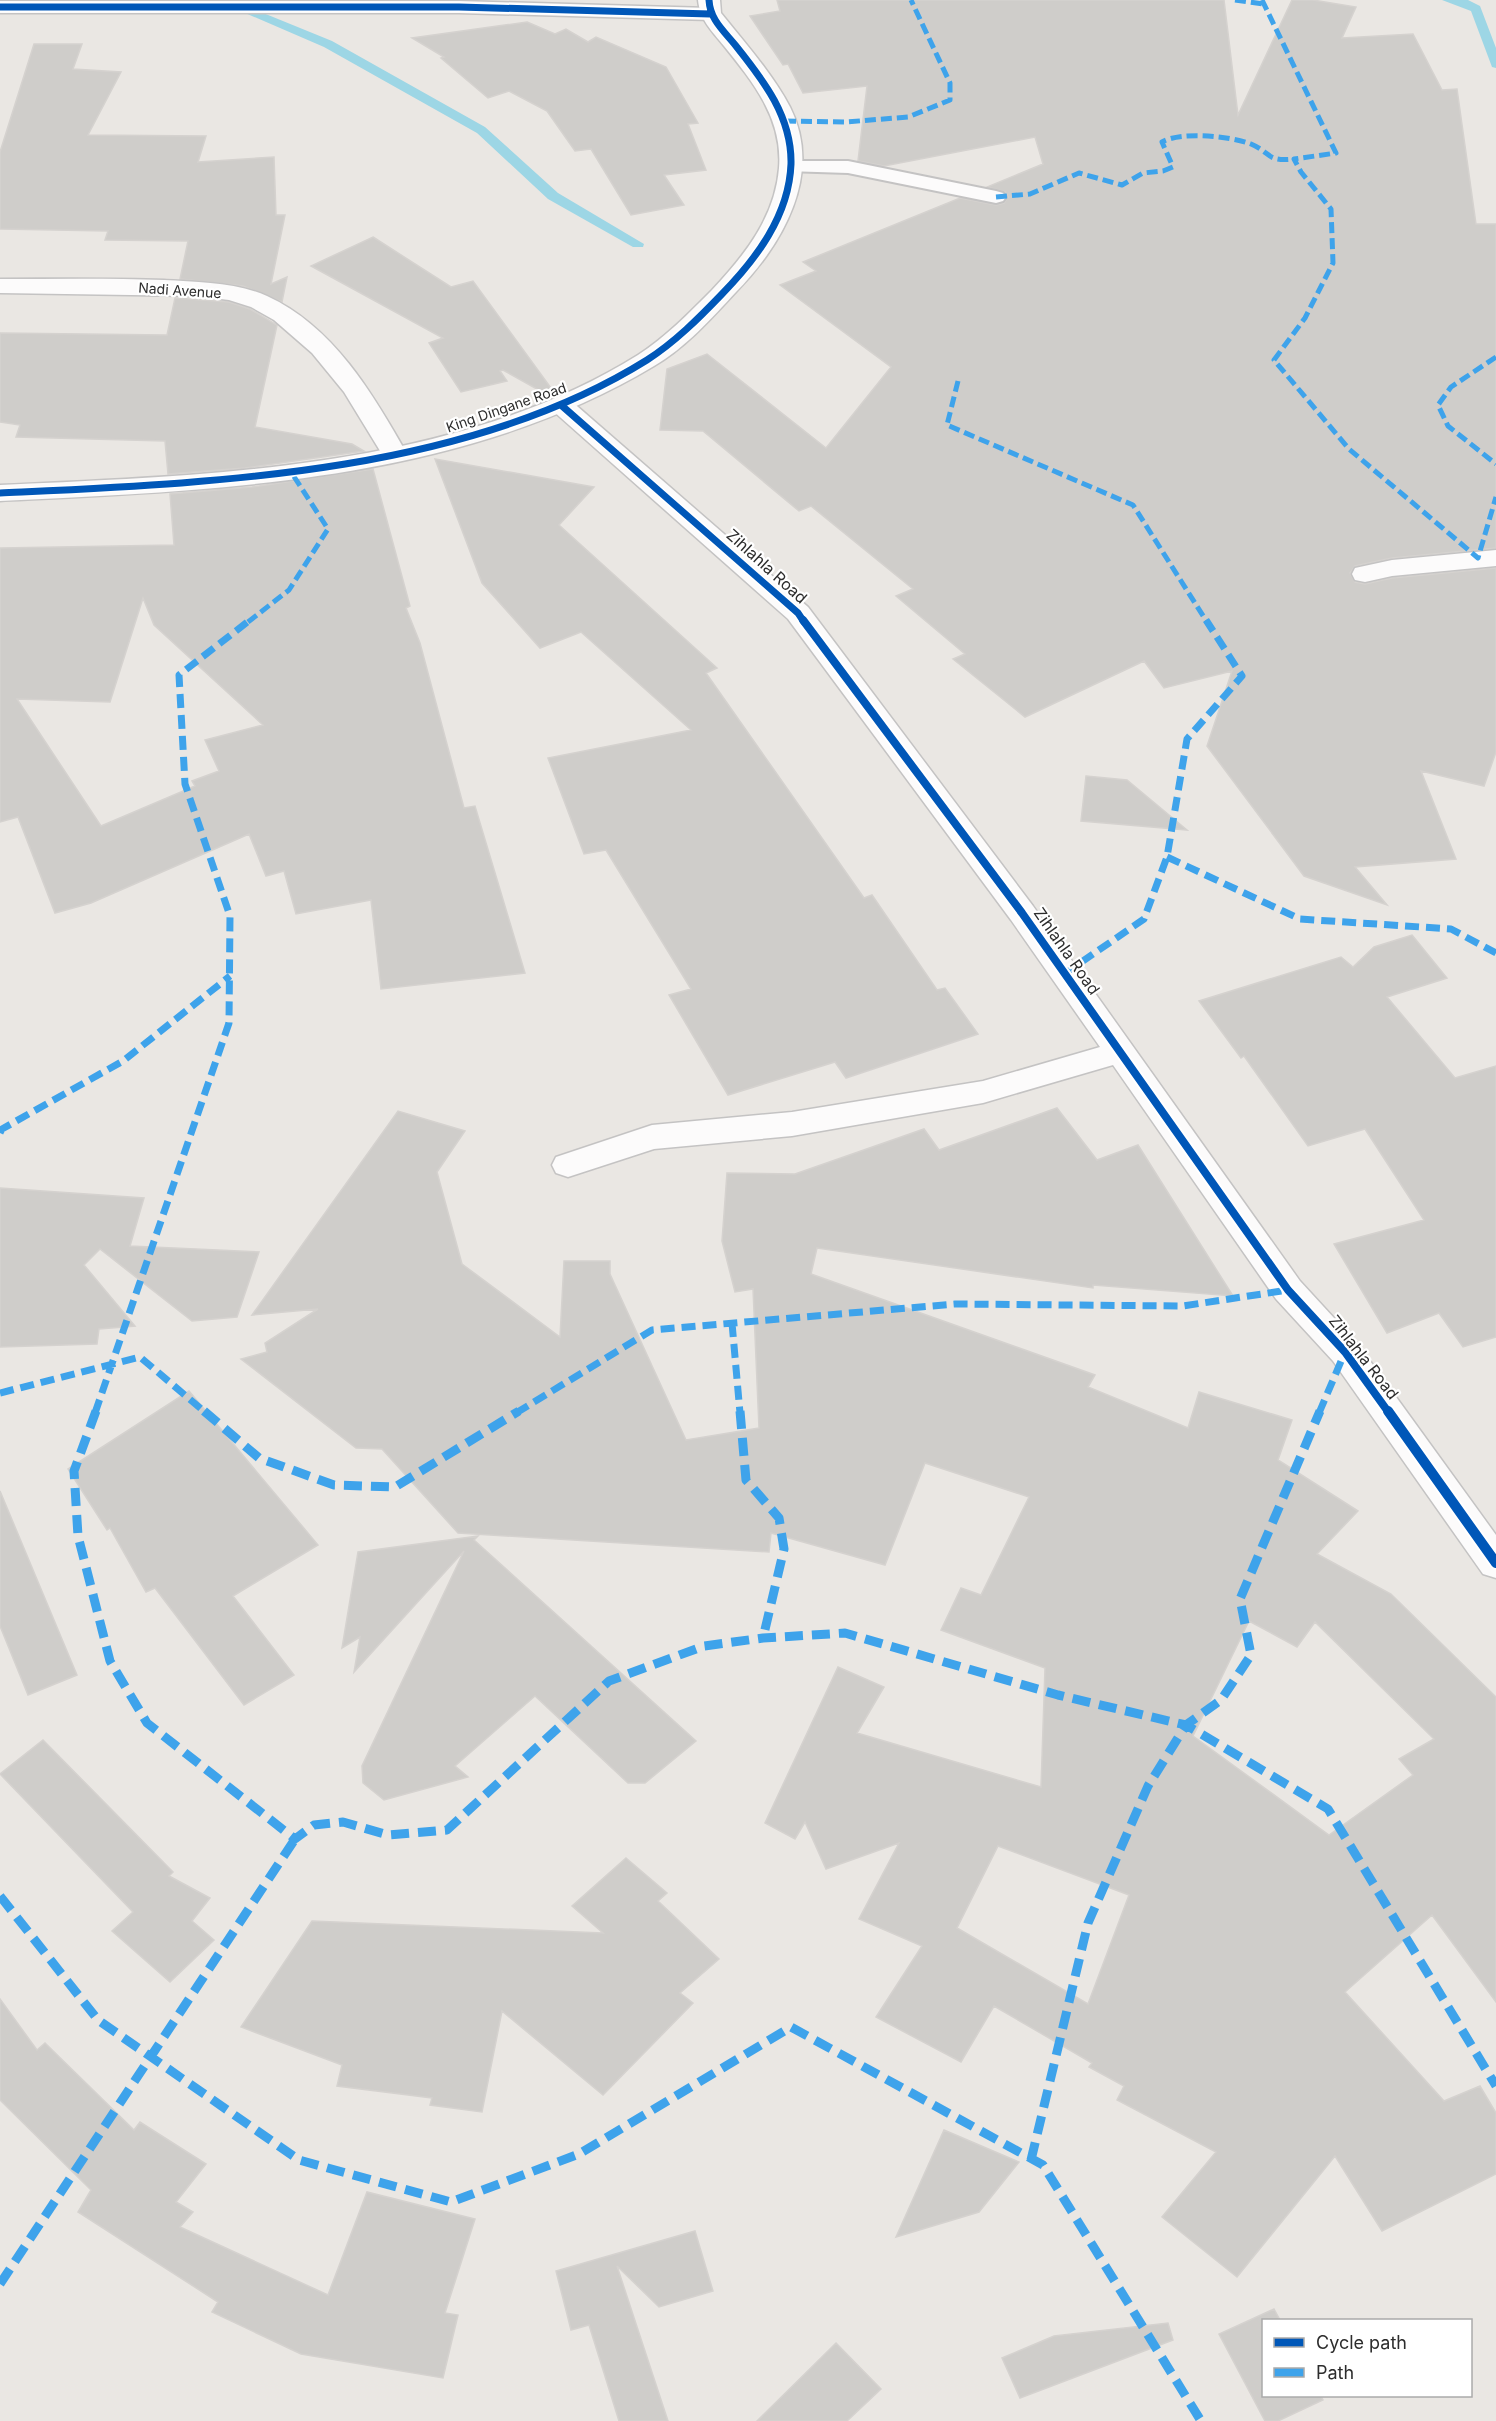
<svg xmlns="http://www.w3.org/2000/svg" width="1496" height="2421" viewBox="0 0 1496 2421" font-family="Inter,sans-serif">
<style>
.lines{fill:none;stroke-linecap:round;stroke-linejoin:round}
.stream{fill:#9dd6e5;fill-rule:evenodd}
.building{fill:#cfcdca;stroke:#d5d2cf;stroke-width:1.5;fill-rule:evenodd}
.lane-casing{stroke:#c4c3c3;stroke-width:4}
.street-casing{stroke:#c4c3c3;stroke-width:3}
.secondary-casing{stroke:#c4c3c3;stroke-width:3}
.lane{fill:#fcfbfb;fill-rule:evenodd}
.street{fill:#fcfbfb;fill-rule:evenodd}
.secondary{fill:#fcfbfb;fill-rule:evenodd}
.quiet-far2{stroke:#3ea3eb;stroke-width:5;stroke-dasharray:11 5;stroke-linecap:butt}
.quiet-far1{stroke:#3ea3eb;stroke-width:7;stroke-dasharray:14 7;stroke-linecap:butt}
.quiet{stroke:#3ea3eb;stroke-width:9;stroke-dasharray:18 9;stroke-linecap:butt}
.cycleway-far2-casing{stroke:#fff;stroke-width:10}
.cycleway-far1-casing{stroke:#fff;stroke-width:12}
.cycleway-casing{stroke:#fff;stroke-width:14}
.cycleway-far2{stroke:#0057b8;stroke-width:7}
.cycleway-far1{stroke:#0057b8;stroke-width:8}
.cycleway{stroke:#0057b8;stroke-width:10}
.labels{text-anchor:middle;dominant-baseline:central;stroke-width:4.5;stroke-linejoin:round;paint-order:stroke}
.far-street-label{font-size:14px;fill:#2d2d2d;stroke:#fff}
.street-label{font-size:16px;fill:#2d2d2d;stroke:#fff}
</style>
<rect width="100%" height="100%" fill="#eae7e3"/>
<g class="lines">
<path class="stream" d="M215 0H231L332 41 485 127 558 193 644 244 643 247H633L548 199 477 133 324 47Z
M1442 0H1468L1480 6 1496 48V68L1492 67 1471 11Z"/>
</g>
<path class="building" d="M777 0H1224L1238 115 1292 0H1313L1356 7 1342 38 1413 34 1442 90 1457 89 1476 224H1496V548L1392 558 1355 566 1350 573 1355 582 1365 584 1392 578 1496 568V752L1484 786 1421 771 1456 859 1355 867 1387 905 1304 876 1207 746 1232 671 1164 688 1144 661 1025 717 953 659 965 654 896 596 913 589 811 506 799 511 703 431 660 430 667 369 707 354 826 448 891 367 780 285 816 271 803 262 960 198 996 205 1004 203 1008 197 1005 192 987 187 1043 164 1035 137 884 166 858 161 867 86 803 93 788 64 783 65 750 16 780 11Z
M527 22 555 34 566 29 588 42 596 37 666 67 698 123 688 124 706 170 664 175 684 205 631 215 591 149 575 151 547 111 509 91 488 98 441 58 444 57 412 38Z
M34 44H82L73 69 121 72 88 135 206 136 198 162 274 157 276 215H285L271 284 287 277 282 302 243 286 180 279 188 241 105 240 108 231 0 229V152Z
M373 237 451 287 473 281 556 395 551 397 503 370 500 371 507 381 461 392 429 343 443 338 311 266Z
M175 298 229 302 250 309 277 325 255 427 352 444 364 451 245 468 168 474 165 441 16 437 20 425 0 422V333L167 335Z
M435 459 594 487 559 525 717 668 706 673 864 898 872 895 937 990 945 988 978 1034 846 1078 835 1062 728 1095 669 995 691 989 606 850 584 854 548 758 691 730 581 632 540 648 482 583Z
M373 469 410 606 406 608 420 643 464 808 475 806 525 973 381 989 371 900 296 914 284 871 266 876 249 834 91 903 55 913 18 817 0 822V548L174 545 170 494 252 487ZM143 598 154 625 263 725 205 740 219 771 192 781 195 786 101 826 17 699 110 702Z
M1086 776 1127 780 1187 830 1081 821Z
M1412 935 1447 978 1387 997 1455 1078 1496 1066V1337L1463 1347 1439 1313 1387 1333 1334 1244 1424 1220 1365 1129 1308 1146 1244 1056 1241 1058 1199 1001 1341 957 1353 967 1374 947Z
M1057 1108 1097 1160 1138 1145 1233 1296 1093 1285V1288L817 1248 811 1274 1095 1375 1088 1387 1188 1428 1199 1392 1292 1420 1278 1460 1358 1511 1317 1554 1391 1594 1496 1697V2002L1432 1915 1345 1992 1444 2101 1480 2086 1496 2113V2174L1382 2231 1335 2156 1237 2277 1162 2217 1216 2152 1117 2100 1124 2086 1089 2067 1092 2063 994 2006 961 2062 876 2017 922 1946 859 1919 899 1843 826 1869 805 1822 795 1839 765 1823 838 1667 884 1687 857 1733 1041 1787 1045 1668 941 1630 961 1588 981 1595 1029 1497 925 1463 885 1565 771 1533 769 1552 458 1533 382 1449 356 1448 241 1359 267 1352 265 1343 318 1309 252 1315 398 1111 465 1131 437 1172 462 1264 560 1337 564 1261H610V1274L686 1440 759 1428 753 1289 735 1292 722 1241 727 1173 795 1174 924 1129 939 1150ZM1249 1621 1297 1647 1315 1622 1434 1739 1399 1759 1413 1775 1329 1835 1193 1736ZM998 1846 1129 1895 1088 2004 957 1928Z
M0 1188 144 1198 130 1246 259 1252 237 1317 192 1321 100 1249 84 1265 135 1326 99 1329 97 1344 0 1347Z
M189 1391 318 1545 233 1596 294 1675 244 1705 155 1588 146 1592 110 1528 107 1530 68 1469Z
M0 1491 77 1675 28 1695 0 1626Z
M478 1536 474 1540 696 1741 645 1783H628L535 1696 455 1766 468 1777 384 1800 363 1783 362 1766 464 1551 354 1672 360 1637 342 1648 358 1552Z
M43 1740 173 1872 169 1876 210 1898 192 1921 214 1940 170 1982 112 1931 133 1912 0 1774Z
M626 1858 667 1893 658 1901 719 1959 680 1993 693 2003 603 2095 502 2011 482 2112 430 2105 432 2098 337 2086 342 2065 241 2027 312 1921 603 1933 572 1906Z
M0 1999 37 2050 45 2043 134 2130 140 2122 206 2164 176 2202 193 2212 180 2227 328 2295 367 2192 475 2219 445 2313 458 2315 443 2378 301 2354 212 2312 218 2302 78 2212 91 2190 0 2100Z
M944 2130 1019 2162 979 2212 896 2237Z
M695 2231 713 2291 659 2307 617 2266 668 2421H619L589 2325 571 2330 556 2271Z
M1274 2309 1280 2320H1263V2396H1321L1323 2400 1278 2421H1265L1219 2334Z
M1168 2323 1173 2340 1020 2398 1002 2358 1054 2336Z
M836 2343 881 2389 847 2421H757Z"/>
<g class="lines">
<defs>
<path id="lane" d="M793 161H848L996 191 1003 193 1006 197 1003 201 996 203 848 173 786 171 783 167 786 163Z"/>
<path id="street" d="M0 1H459L710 8 718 9 721 14 718 19 710 20 459 13H0Z
M0 279C55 279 109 278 164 280 198 282 235 282 267 296 333 326 373 394 407 454L403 459 394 462 385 459 344 392 312 353 274 320 251 307 229 300 196 296 0 293Z
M561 397 570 400 808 607 1033 906 1300 1281 1357 1343 1496 1535V1578L1483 1574 1333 1361 1276 1299 1113 1065 983 1103 792 1136 654 1149 568 1177 556 1173 552 1165 556 1157 652 1125 792 1112 983 1081 1100 1047 1011 920 788 619 552 410 548 405 552 400Z
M1496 550V566L1392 576 1365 582 1355 580 1352 574 1355 568 1392 560Z"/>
<path id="secondary" d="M698 0H720L721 13C745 43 772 73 790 107 824 174 782 245 736 292 711 319 685 348 654 366 459 483 220 490 0 501V485C210 475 454 470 638 355 666 337 689 313 712 290 745 255 775 217 779 168 783 119 753 82 724 46 712 31 700 20 698 0Z"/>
</defs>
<use href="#lane" class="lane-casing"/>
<use href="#street" class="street-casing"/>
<use href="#secondary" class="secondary-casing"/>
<use href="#lane" class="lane"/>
<use href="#street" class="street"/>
<use href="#secondary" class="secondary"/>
<path class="quiet-far2" d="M1235 0 1264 4
M1262 0 1336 153 1294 159 1301 172 1331 209 1333 263 1305 318 1274 360 1349 449 1478 558 1496 497
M785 121 846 122 908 117 950 100V83L911 0
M996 197 1030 194 1079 173 1122 185 1143 173 1163 171 1173 167 1162 142C1181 131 1230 136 1251 144 1272 153 1266 162 1294 159
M1496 357 1451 387 1438 405 1448 426 1496 464
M958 381 947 425 1133 505 1207 622
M248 622 289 590 328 529 291 472"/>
<path class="quiet-far1" d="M1167 857 1300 919 1451 929 1496 953
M1064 974 1144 919 1167 857 1187 739 1242 676 1206 620
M0 1133 2 1129 123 1061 230 976
M732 1323 740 1413
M0 1393 140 1357 206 1413
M95 1413 229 1023 230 916 185 784 179 675 250 620
M516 1413 652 1330 955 1304 1183 1306 1288 1290
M1319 1413 1345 1352"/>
<path class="quiet" d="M96 1411 74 1471 78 1536 110 1661 147 1723 295 1839 314 1825 343 1822 388 1835 447 1830 609 1681 704 1646 763 1638 845 1633 1058 1695 1186 1725 1328 1809 1496 2086
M204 1411 259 1458 334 1485 395 1487 519 1411
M740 1411 746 1480 779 1518 784 1549 763 1638
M0 1896 98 2020 299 2160 451 2202 579 2154 791 2027 1043 2165 1201 2421
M1031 2160 1088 1923 1148 1786 1186 1725 1221 1700 1251 1655 1240 1599 1320 1411
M0 2284 295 1839"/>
<defs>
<path id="cycleway-far2" d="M0 7H459L710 14
M561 405 798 613 804 622
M0 493C211 483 463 475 647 360 675 342 699 318 722 294 756 259 789 216 791 164 792 117 764 81 736 46 724 31 710 20 709 0"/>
<path id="cycleway-far1" d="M803 620 1022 913 1288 1290 1345 1352 1389 1413"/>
<path id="cycleway" d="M1388 1411 1496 1563"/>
</defs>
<use href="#cycleway-far2" class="cycleway-far2-casing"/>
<use href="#cycleway-far1" class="cycleway-far1-casing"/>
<use href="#cycleway" class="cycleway-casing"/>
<use href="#cycleway-far2" class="cycleway-far2"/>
<use href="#cycleway-far1" class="cycleway-far1"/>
<use href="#cycleway" class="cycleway"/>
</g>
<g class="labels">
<g class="far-street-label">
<text transform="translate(180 290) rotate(4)">Nadi Avenue</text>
<text transform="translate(506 407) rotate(-19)">King Dingane Road</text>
</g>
<g class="street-label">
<text transform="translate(767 566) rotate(42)">Zihlahla Road</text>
<text transform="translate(1067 951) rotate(55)">Zihlahla Road</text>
<text transform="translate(1364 1357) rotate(52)">Zihlahla Road</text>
</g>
</g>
<rect x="1262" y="2319" width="210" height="78" fill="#ffffff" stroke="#ababab" stroke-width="1.5"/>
<rect x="1274" y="2338" width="30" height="9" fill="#0057b8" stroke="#ababab" stroke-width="1.5"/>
<text x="1316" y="2349" font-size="18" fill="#2d2d2d">Cycle path</text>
<rect x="1274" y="2368" width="30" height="9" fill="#3ea3eb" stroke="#ababab" stroke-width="1.5"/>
<text x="1316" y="2379" font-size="18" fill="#2d2d2d">Path</text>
</svg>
